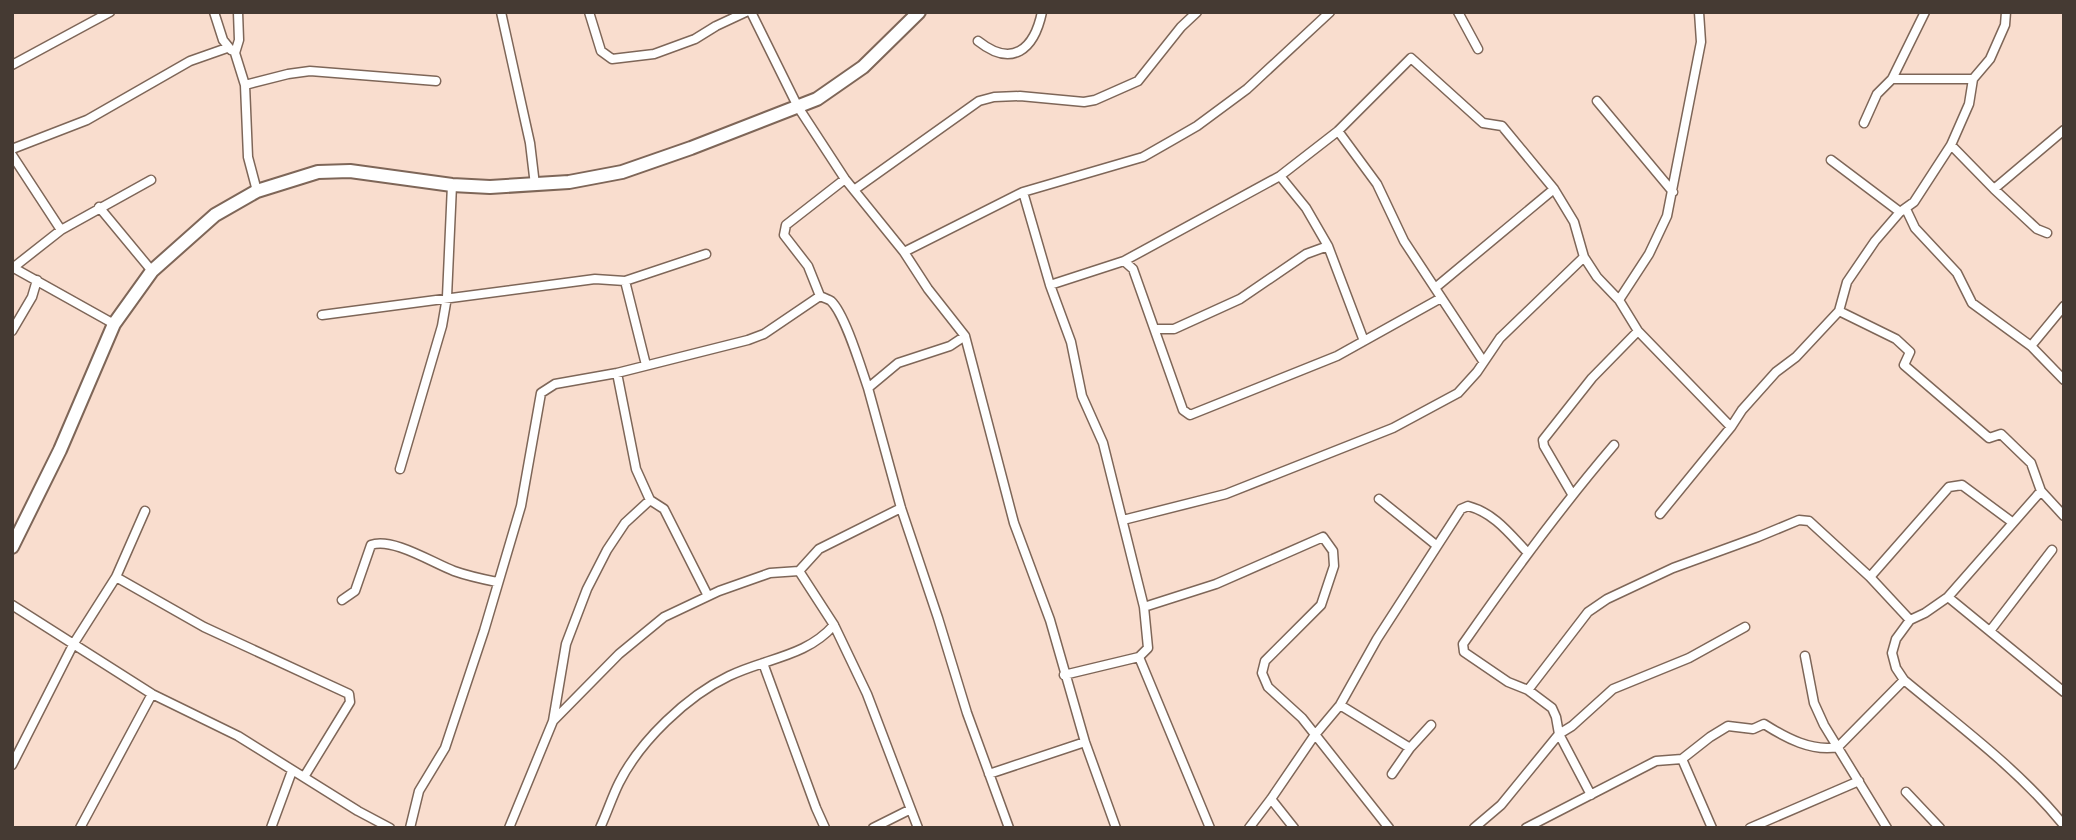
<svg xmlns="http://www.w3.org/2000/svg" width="2076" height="840" viewBox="0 0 2076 840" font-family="'Fira Sans Condensed',sans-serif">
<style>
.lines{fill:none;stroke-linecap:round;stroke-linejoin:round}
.street-casing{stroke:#7e6658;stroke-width:11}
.secondary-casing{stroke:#7e6658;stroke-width:16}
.street{stroke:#fff;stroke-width:8}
.secondary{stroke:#fff;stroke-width:12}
</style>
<rect width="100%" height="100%" fill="#f9ddce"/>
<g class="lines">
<defs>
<path id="street" d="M214 12 223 40 231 50
M238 12 239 40 235 53 245 85 248 157 257 191
M501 12 530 143 535 185
M589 12 601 51 612 59 654 54 695 39 716 26 746 12
M751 12 798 107 845 179 904 252 928 289 965 336 1014 523 1050 620 1085 742 1116 828
M1458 12 1478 49
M978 41C1012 68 1034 50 1042 12
M12 65 110 12
M1892 79H1973
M245 85 288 74 310 71 436 81
M1597 101 1673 192
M1864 123 1877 94 1892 79 1925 12
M1338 131 1377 184 1404 241 1483 361
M1951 145 1994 189 2064 130
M12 149 87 120 190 61 227 48
M12 155 61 230
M1831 160 1900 212
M1280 176 1306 208 1328 246 1364 341
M845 179 786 225 784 235 808 266 820 296C822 297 830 300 831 301 845 314 861 368 868 388
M1994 189 2037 229 2047 233
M854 190 979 101 994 97 1020 96 1084 102 1095 100 1138 81 1181 27 1197 12
M1023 192 1050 285 1071 342 1082 396 1103 443 1144 607 1148 648 1139 657
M99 207 152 271
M1906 209 1915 228 1957 273 1972 303 2031 346 2064 380
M904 252 1023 192 1143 157 1171 141 1197 126 1247 89 1330 12
M1124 261 1133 269 1183 410 1190 415 1337 356 1441 298
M12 267 114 324
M14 267 61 230 151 180
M625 281 646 365
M1050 285 1124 261 1280 176 1338 131 1411 58 1483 123 1502 126 1554 189 1574 222 1584 257 1597 277 1619 300 1638 331 1731 427
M1435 288 1554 189
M1619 300 1649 254 1667 216 1701 42 1699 12
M1839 311 1896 339 1910 352 1904 365 1989 438 2001 434 2031 463 2041 491 2064 516
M322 315 595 279 625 281 706 254
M1155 329H1174L1240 299 1306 254 1328 246
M12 331 32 297 37 280
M965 336 950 346 898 363 868 388 901 508 938 618 967 713 1009 828
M2031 346 2064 306
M617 373 636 469 650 500 664 509 708 596
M400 469 442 326 447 297 452 185
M2041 491 1948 597 1925 613 1910 620 1896 639 1892 653 1896 668 1904 680C1958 725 2017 768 2062 823
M1572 494 1544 446 1543 440 1592 378 1638 331
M1379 499 1436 545
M1660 514 1731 427 1742 410 1776 372 1796 357 1839 311 1847 282 1875 241 1900 212 1914 202 1951 145 1969 104 1973 79 1990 59 2005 25 2006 12
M1123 520 1226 494 1393 428 1458 393 1477 372 1500 338 1584 257
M799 571 834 625 867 694 918 828
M116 577 204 627 349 694 350 702 304 777
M1870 577 1949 487 1962 485 2012 522
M1948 597 2064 692
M342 600 355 591 371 545C392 537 433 563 454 571 468 576 482 579 497 582
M12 605 152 694 238 736 358 811 390 828
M1144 607 1216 584 1323 537 1333 551 1334 566 1321 605 1265 661 1262 673 1268 687 1302 718 1389 828
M1990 631 2052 550
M1805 656 1814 703 1824 725 1887 828
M763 663 816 808 825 828
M1064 675 1139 657 1210 828
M1528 690 1588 612 1607 599 1673 568 1758 537 1799 520 1809 521 1870 577 1910 620
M1340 705 1410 748
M553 721 566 644 587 589 607 550 625 523 650 500
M1682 759 1712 828
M12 765 74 643 116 577 145 511
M989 774 1085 742
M1392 774 1410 748 1431 725
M1906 792 1940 828
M1591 795 1559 734 1556 717 1552 708 1528 690 1508 682 1464 652 1463 644C1511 575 1560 508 1614 445
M1271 799 1294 828
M80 828 152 694
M271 828 292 771
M410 828 419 791 445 748 484 631 521 506 541 393 555 384 617 373 748 340 764 334 820 296
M509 828 553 721 619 654 664 617 719 591 770 573 799 571 819 549 901 508
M600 828C607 813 612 797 619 783 640 741 687 696 729 676 766 658 806 657 834 625
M873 828 909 810
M1249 828 1271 799 1314 736 1340 705 1377 639 1461 509 1468 506C1494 513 1509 533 1527 552
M1474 828 1501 805 1559 734 1572 726 1613 689 1689 658 1745 627
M1526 828 1656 761 1682 759 1710 737 1728 726 1753 729 1764 724C1786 738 1812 752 1838 747L1904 680
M1750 828 1859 781"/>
<path id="secondary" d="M12 547 60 450 114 324 152 271 215 215 257 191 318 172 350 171 452 185 490 187 569 182 622 172 691 148 817 99 863 67 919 12"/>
</defs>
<use href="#street" class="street-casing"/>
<use href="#secondary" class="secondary-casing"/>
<use href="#street" class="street"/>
<use href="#secondary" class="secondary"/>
</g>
<rect width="2076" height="840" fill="none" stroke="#453a33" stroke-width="28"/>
</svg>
